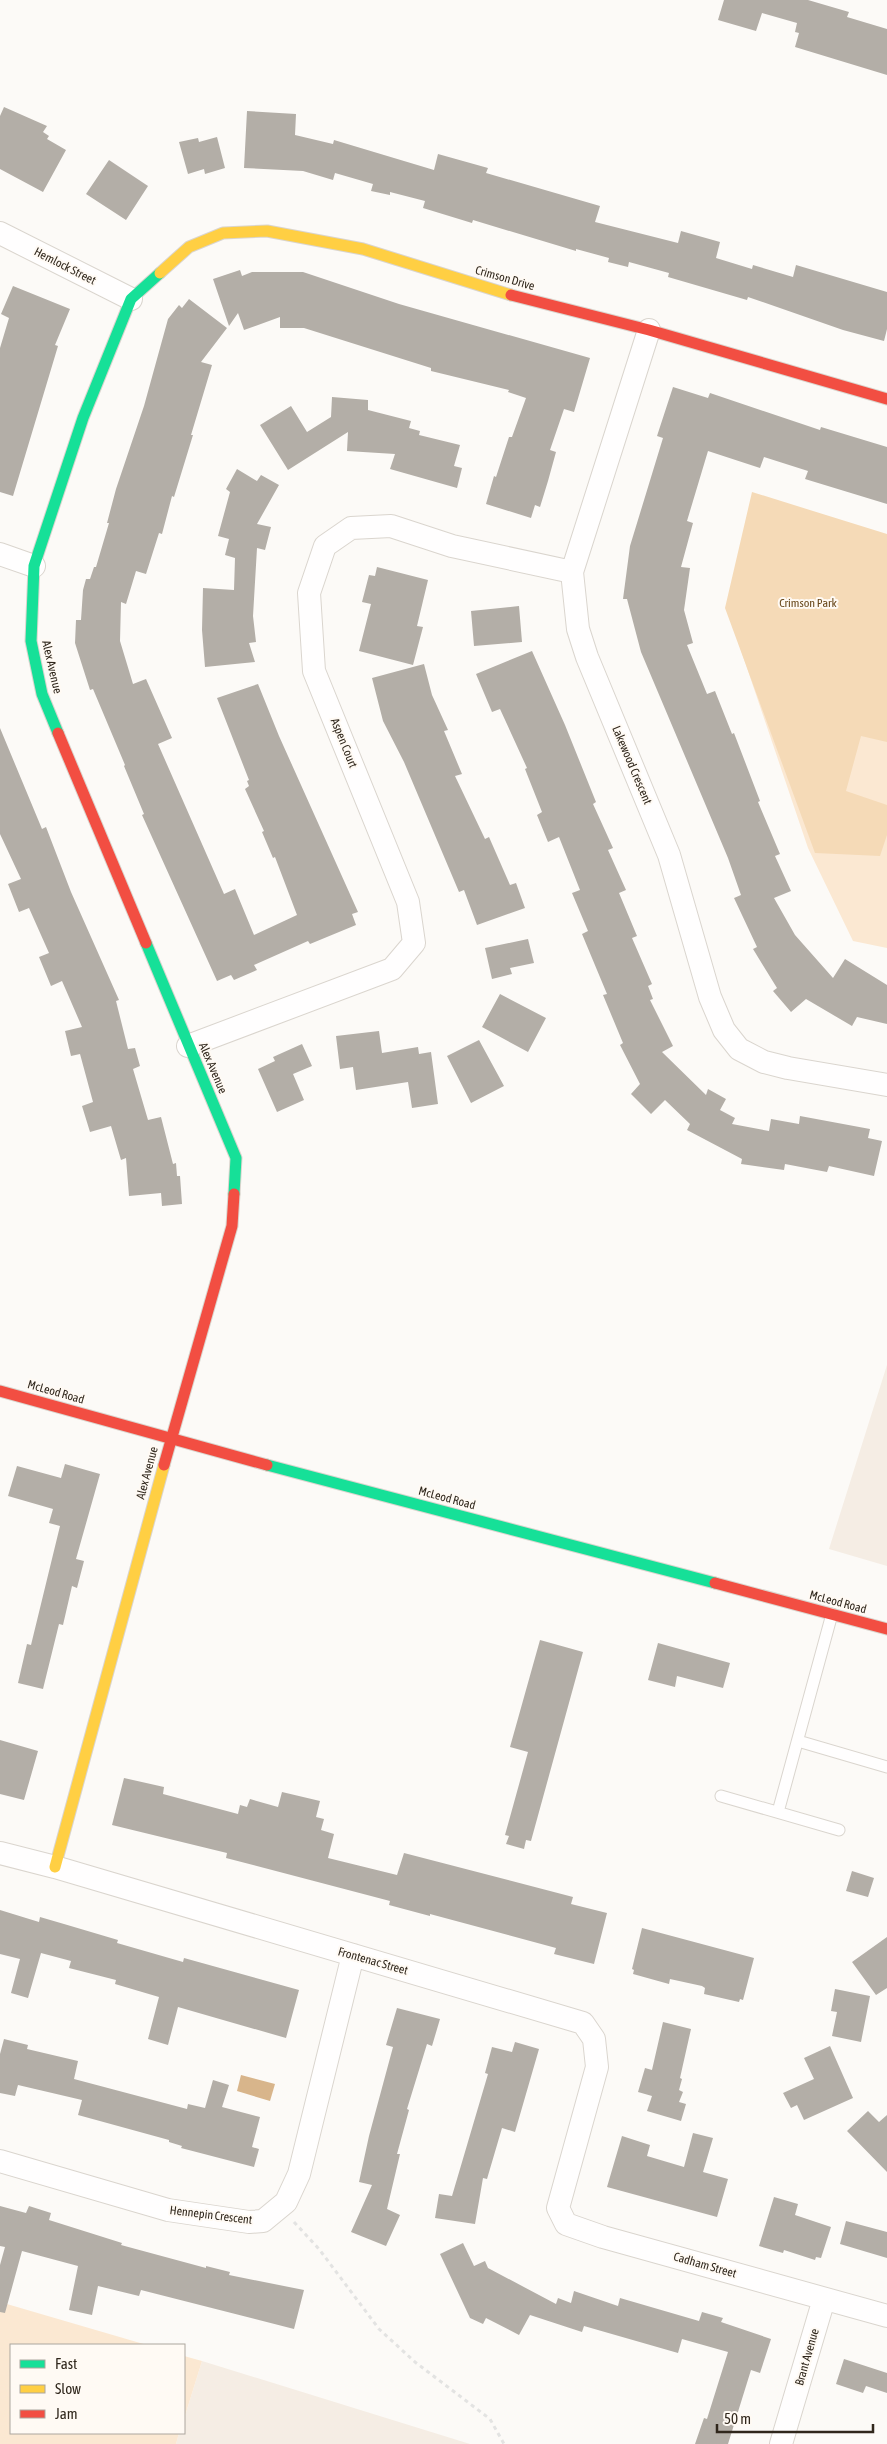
<svg xmlns="http://www.w3.org/2000/svg" width="887" height="2444" viewBox="0 0 887 2444" font-family="'Asap Condensed',sans-serif">
<style>
.built{fill:#f5ede4}
.green{fill:#fbe8d2}
.forest{fill:#f5dab7}
.water{fill:#d8b58b}
.building{fill:#b3aea7}
.lines{fill:none;stroke-linecap:round;stroke-linejoin:round}
.lane-casing{stroke:#dad5ce;stroke-width:13}
.street-casing{stroke:#dad5ce;stroke-width:24}
.fast-casing{stroke:#dad5ce;stroke-width:13}
.slow-casing{stroke:#dad5ce;stroke-width:13}
.jam-casing{stroke:#dad5ce;stroke-width:13}
.path{stroke:#e3e3e2;stroke-width:3;stroke-dasharray:4 4;stroke-linecap:butt}
.lane{stroke:#fffefe;stroke-width:11}
.street{stroke:#fffefe;stroke-width:22}
.fast{stroke:#16e098;stroke-width:11}
.slow{stroke:#ffcf43;stroke-width:11}
.jam{stroke:#f24e42;stroke-width:11}
.labels{text-anchor:middle;dominant-baseline:central;stroke-width:4;stroke-linejoin:round;paint-order:stroke}
.street-label{font-size:12px;fill:#30271c;stroke:#fffaf4}
.park-label{font-size:12px;fill:#69481b;stroke:#fffaf4}
</style>
<rect width="100%" height="100%" fill="#fcfaf7"/>
<path class="built" d="M887 1365V1566L829 1549Z
M202 2361 470 2444H176L179 2433H184V2419Z"/>
<path class="green" d="M887 542V948L853 941 808 848 726 606Z
M0 2302 147 2345H11V2433H179L176 2444H0Z
M184 2356 202 2361 184 2419Z"/>
<path class="forest" d="M752 492 887 534V742L861 736 846 791 887 805V835L880 856 815 853 725 608Z"/>
<path class="water" d="M241 2075 275 2084 270 2101 237 2091Z"/>
<path class="building" d="M724 0H808L849 12 847 17 887 29V75L795 47 799 33 795 32 797 23 762 13 756 31 718 20Z
M4 107 47 126 43 132 49 136 47 139 66 150 43 192 0 169V116Z
M247 111 296 114 295 135 333 144 334 140 434 170 438 154 488 168 486 173 600 206 595 222 678 243 681 231 720 242 716 258 752 269 753 265 793 277 796 265 887 292V329L884 341 843 330 748 297 747 300 668 277 669 273 629 262 628 267 608 262 609 258 576 249V251L473 220 472 223 423 208 425 201 390 192V195L371 191 373 184 335 173 333 180 303 171 244 168Z
M217 137 225 168 205 174 204 169 188 174 179 142 198 138 199 142Z
M109 160 148 186 126 220 86 194Z
M240 270 242 276 252 272H303L399 304 590 358 574 412 564 409 550 450 556 452 548 481 540 507 535 505 531 518 486 504 494 476 496 477 509 437H512L526 398 508 392 509 390 431 371V368L304 328H280V317L244 330 238 313 229 326 213 279Z
M13 286 70 309 55 345 58 346 13 496 0 492V348L9 318 1 314Z
M189 299 227 328 201 362 212 365 191 435H193L174 497 172 496 162 534 159 533 146 574 136 571 126 604 121 602 120 641 133 684 146 679 172 738 158 744 224 894 235 889 254 935 297 915 275 857 273 858 262 832 264 831 245 789 249 786 247 781 249 780 217 698 258 684 279 736 358 912 352 914 356 925 310 944 308 941 254 965 257 970 234 980 231 975 217 981 142 815 144 814 124 766 125 765 93 689 90 690 75 643 76 620H81L83 590 86 579H90L94 567H96L109 523H107L116 489 144 406 168 319 179 305 182 308Z
M673 387 708 398 710 393 820 430 821 427 887 447V504L805 479 808 471 764 457 760 468 708 451 687 521 693 523 681 567 690 568 684 610 693 643 687 645 707 694 715 691 732 734 734 733 760 801 758 802 780 854 775 856 791 891 774 898 795 935 833 978 845 959 887 985V1024L857 1017 852 1026 806 999 791 1012 773 991 777 988 753 949 757 947 734 898 741 895 728 858 641 652 627 599H623L630 546 663 438 657 436Z
M332 397 368 400V410L411 421 409 428 420 431 419 435 460 445 454 466 462 468 457 488 390 469 395 454 347 451 348 432 288 470 260 425 291 406 307 432 331 417Z
M237 469 257 481 261 475 279 485 257 524 271 527 265 550 257 548 253 616 256 642 249 643 255 662 205 667 202 630 203 588 234 590 235 558 225 555 229 539 218 536 230 492 226 489Z
M377 567 428 580 417 626 423 627 413 665 359 651 371 604 362 602 369 575 375 576Z
M519 606 522 642 474 646 471 611Z
M532 651 565 725 596 802 593 804 613 848 608 850 626 890 619 893 637 936 632 938 652 984 648 986 653 999 650 1000 673 1046 662 1052 706 1095 708 1089 726 1099 720 1110 735 1118 732 1124 769 1131 771 1119 799 1124 800 1116 870 1129 868 1138 882 1141 874 1176 829 1166 827 1172 785 1164 784 1170 741 1164 742 1159 687 1130 690 1124 665 1100 651 1114 631 1094 640 1084 620 1045 623 1043 603 995 607 994 582 934 588 931 572 893 580 890 559 837 548 842 537 815 542 812 525 769 527 768 500 709 492 712 476 674Z
M424 664 432 695 448 730 444 731 462 774 455 776 485 839 489 837 510 885 516 883 525 908 477 925 464 890 459 892 404 762 383 721 372 678Z
M0 728 42 829 46 827 71 892 119 1000 116 1001 128 1049 135 1048 140 1066 133 1069 148 1120 161 1117 173 1164 176 1163 177 1176H180L182 1204 162 1206 161 1193 129 1196 126 1158 121 1160 111 1126 90 1132 82 1106 93 1102 80 1054 71 1056 65 1031 82 1027 62 981 51 986 39 957 49 953 29 908 19 912 8 884 21 879 0 834Z
M528 939 534 963 510 968 512 974 492 979 485 948Z
M500 994 546 1018 528 1052 482 1027Z
M379 1031 382 1053 418 1047 419 1054 431 1052 438 1104 412 1108 408 1082 356 1090 353 1067 340 1069 336 1036Z
M479 1040 504 1086 471 1103 447 1056Z
M302 1044 312 1066 293 1074 304 1100 277 1112 258 1069 275 1061 273 1057Z
M65 1464 100 1474 76 1559 84 1561 77 1588 72 1586 63 1625 59 1624 43 1689 18 1683 27 1644 31 1645 60 1526 49 1523 53 1509 8 1496 17 1466 61 1478Z
M540 1640 583 1652 531 1841 526 1840 524 1849 506 1844 509 1836 505 1835 528 1752 510 1747Z
M658 1643 730 1663 723 1688 677 1676 675 1687 648 1680Z
M0 1740 38 1751 24 1800 0 1794Z
M124 1778 164 1787 163 1794 238 1814 240 1805 247 1807 250 1799 278 1807 282 1792 320 1801 316 1817 324 1819 321 1830 334 1834 328 1858 397 1875 404 1853 573 1897 571 1904 607 1913 594 1964 554 1954 556 1948 430 1914V1916L389 1905 390 1901 226 1858 227 1853 112 1825Z
M852 1871 874 1878 868 1897 846 1891Z
M0 1910 39 1922 40 1917 64 1924 118 1940 117 1943 183 1962 184 1958 299 1990 286 2038 178 2007 168 2045 148 2039 159 1997 115 1984 116 1980 69 1968 71 1961 41 1953 28 1998 11 1993 20 1959 0 1954Z
M642 1928 754 1958 743 2000 740 1999 739 2002 704 1994 705 1988 702 1986 670 1979 669 1984 633 1974 634 1970 632 1969Z
M887 1937V1988L876 1995 852 1962Z
M835 1989 870 1996 861 2042 832 2036 837 2012 831 2011Z
M397 2008 440 2019 432 2046 427 2044 407 2109 409 2110 397 2154H400L387 2209 400 2215 386 2246 351 2232 372 2185 359 2182 369 2136 393 2047 386 2045Z
M663 2022 691 2029 680 2078 682 2079 679 2090 683 2092 679 2102 686 2104 681 2121 647 2111 652 2096 638 2092 645 2068 652 2070Z
M4 2039 28 2045 27 2049 78 2061 74 2079 187 2109 188 2104 205 2108 213 2080 229 2085 222 2107 260 2117 252 2147 259 2149 254 2167 181 2148 182 2146 169 2142V2140L78 2115 82 2100 18 2085 15 2096 0 2093V2054Z
M515 2042 539 2049 515 2132 502 2128 487 2179 483 2178 475 2224 435 2218 439 2194 452 2196 488 2074 485 2073 492 2047 512 2052Z
M830 2046 853 2098 804 2120 797 2105 791 2108 783 2093 814 2079 804 2058Z
M868 2111 879 2122 887 2115V2172L847 2131Z
M693 2133 713 2138 703 2172 728 2179 717 2217 607 2187 622 2136 650 2145 647 2156 684 2167Z
M774 2197 798 2204 795 2215 831 2227 821 2258 816 2257 815 2260 784 2250 783 2253 759 2246Z
M0 2206 26 2213 29 2206 51 2213 49 2220 122 2243 121 2245 206 2268V2266L230 2272 229 2275 304 2290 294 2329 141 2290 139 2296 98 2286 92 2315 69 2310 78 2266 22 2251 5 2313 0 2312V2265L5 2247 0 2246Z
M846 2221 887 2232V2258L840 2244Z
M463 2243 474 2266 485 2261 488 2268 556 2304 558 2298 571 2303 574 2291 618 2306 620 2298 699 2321 702 2312 723 2318 721 2322 771 2339 760 2373 751 2370 728 2444H695L704 2418 707 2419 728 2352 682 2339 678 2353 584 2326 582 2332 530 2315 519 2335 486 2318 483 2324 470 2318 440 2254Z
M844 2359 887 2373V2393L866 2386 863 2393 836 2384Z"/>
<g class="lines">
<defs>
<path id="lane" d="M798 1741 887 1767
M721 1796 839 1830
M778 1812 832 1614"/>
<path id="street" d="M0 233 131 299
M649 330 572 572 578 629 587 657 669 855 710 997 724 1030 739 1049 764 1062 788 1068 887 1085
M0 554 34 566
M188 1046 392 969 414 943 408 902 314 671 309 593 325 546 351 528 391 526 452 546 572 572
M0 1853 55 1867 583 2023 594 2039 597 2067 558 2208 566 2224 603 2237 887 2316
M0 2161 168 2210 249 2222 263 2221 286 2202 299 2174 353 1955
M781 2444 824 2299"/>
<path id="fast" d="M58 733 42 694 31 641 34 566 83 418 131 299 160 273
M146 943 236 1158 234 1194
M267 1465 715 1583"/>
<path id="slow" d="M160 273 189 247 223 233 267 231 363 249 511 295
M55 1867 164 1465"/>
<path id="jam" d="M511 295 649 330 887 399
M58 733 146 943
M0 1391 267 1465
M164 1465 232 1226 234 1194
M715 1583 887 1629"/>
</defs>
<use href="#lane" class="lane-casing"/>
<use href="#street" class="street-casing"/>
<use href="#fast" class="fast-casing"/>
<use href="#slow" class="slow-casing"/>
<use href="#jam" class="jam-casing"/>
<path class="path" d="M294 2222 319 2249 379 2329 415 2362 490 2419 504 2444"/>
<use href="#lane" class="lane"/>
<use href="#street" class="street"/>
<use href="#fast" class="fast"/>
<use href="#slow" class="slow"/>
<use href="#jam" class="jam"/>
</g>
<g class="labels">
<g class="street-label">
<text transform="translate(65 266) rotate(27)">Hemlock Street</text>
<text transform="translate(505 278) rotate(16)">Crimson Drive</text>
<text transform="translate(52 667) rotate(77)">Alex Avenue</text>
<text transform="translate(344 743) rotate(68)">Aspen Court</text>
<text transform="translate(632 765) rotate(67)">Lakewood Crescent</text>
<text transform="translate(213 1068) rotate(67)">Alex Avenue</text>
<text transform="translate(56 1392) rotate(16)">McLeod Road</text>
<text transform="translate(147 1473) rotate(-75)">Alex Avenue</text>
<text transform="translate(447 1498) rotate(15)">McLeod Road</text>
<text transform="translate(838 1602) rotate(15)">McLeod Road</text>
<text transform="translate(373 1961) rotate(16)">Frontenac Street</text>
<text transform="translate(211 2215) rotate(7)">Hennepin Crescent</text>
<text transform="translate(705 2265) rotate(16)">Cadham Street</text>
<text transform="translate(807 2357) rotate(-74)">Brant Avenue</text>
</g>
<g class="park-label">
<text x="808" y="603">Crimson Park</text>
</g>
</g>
<rect x="10" y="2344" width="175" height="90" fill="#fffaf4" stroke="#aca69e"/>
<rect x="20" y="2360" width="25" height="8" fill="#16e098" stroke="#aca69e"/>
<text x="55" y="2369" font-size="15" fill="#30271c">Fast</text>
<rect x="20" y="2385" width="25" height="8" fill="#ffcf43" stroke="#aca69e"/>
<text x="55" y="2394" font-size="15" fill="#30271c">Slow</text>
<rect x="20" y="2410" width="25" height="8" fill="#f24e42" stroke="#aca69e"/>
<text x="55" y="2419" font-size="15" fill="#30271c">Jam</text>
<path d="M717 2424v8h156v-8" fill="none" stroke="#30271c" stroke-width="2.5"/>
<text x="724" y="2424" font-size="15" fill="#30271c" stroke="#fffaf4" stroke-width="4" paint-order="stroke">50 m</text>
</svg>
